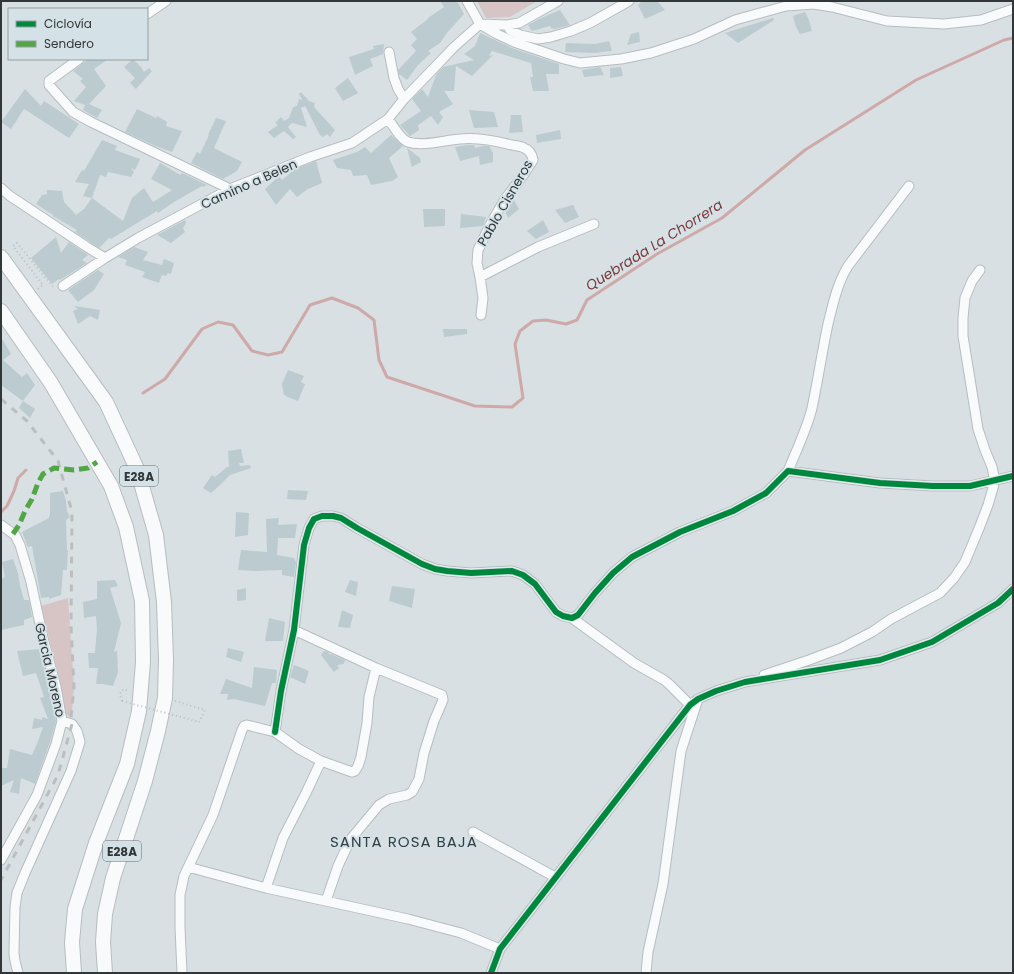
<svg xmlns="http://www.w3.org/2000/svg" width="1014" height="974" viewBox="0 0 1014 974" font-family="Poppins,sans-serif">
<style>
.green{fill:#d7c4c4}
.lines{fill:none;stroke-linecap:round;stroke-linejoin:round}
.stream{stroke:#cea9a8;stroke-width:3}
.building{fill:#bbcbd0}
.minor-casing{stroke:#b7bdbf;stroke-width:11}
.highway-casing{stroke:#b7bdbf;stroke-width:16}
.path{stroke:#bbbebf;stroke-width:2;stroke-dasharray:1 3;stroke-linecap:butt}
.minor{stroke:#f9fafb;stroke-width:9}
.highway{stroke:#f9fafb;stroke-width:14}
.rail{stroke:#bcbebe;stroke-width:3;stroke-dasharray:7 7;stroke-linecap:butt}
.path-bridge{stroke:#bbbebf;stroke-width:2;stroke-dasharray:1 3;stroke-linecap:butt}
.quiet{stroke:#52a645;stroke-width:5;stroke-dasharray:10 5;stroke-linecap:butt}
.cycleway-casing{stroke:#d4e2e7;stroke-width:8}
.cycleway{stroke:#00873e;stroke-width:6}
.labels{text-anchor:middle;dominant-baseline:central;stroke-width:4;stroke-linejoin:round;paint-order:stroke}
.shield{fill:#d4e2e7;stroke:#626a6c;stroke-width:1}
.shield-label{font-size:12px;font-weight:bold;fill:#313738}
.street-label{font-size:13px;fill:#313738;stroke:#d4e2e7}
.water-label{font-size:14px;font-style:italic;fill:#7f3737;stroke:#d4e2e7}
.quarter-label{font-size:15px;letter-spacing:1px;fill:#333f43;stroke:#d4e2e7}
</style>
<rect width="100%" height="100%" fill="#d8e0e3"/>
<path class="green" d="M477 1H537L510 17 486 18Z
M68 598 74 687 72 711H70L71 718 66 714 59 677 41 606Z"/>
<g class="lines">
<path class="stream" d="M143 393 165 379 202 329 218 322 233 325 252 351 268 355 282 352 310 305 332 298 358 308 374 320 379 360 387 377 475 406 512 407 523 398 515 344 520 331 533 321 546 320 566 324 577 320 587 300 657 254 722 218 805 150 916 80 1004 40 1013 38
M1 512 7 506 14 491 18 478 26 470"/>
</g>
<path class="building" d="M440 1H457L464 14 447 33 440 43 428 51 431 53 418 65 407 80 399 74 398 70 416 51 411 45 417 39 411 32 428 19V18L444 7Z
M642 1H657L665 10 645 19 638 5Z
M560 10 570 25 555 29 551 28 550 26 532 31 528 25 541 18Z
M805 12 809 20 812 31 800 34 796 27 793 16Z
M773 18 774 20 738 43 725 33Z
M639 32 640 42 627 45 631 34Z
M480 33 512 48 559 64V74H546L549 91H533L530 77H533L531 63 492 51 489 56 493 55 472 76 456 66 454 91H444L453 104 439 112 443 117 438 125 431 116 418 125 419 130 410 136 400 125 421 111 412 99 422 89 428 97 436 75 443 67 474 60 464 54 475 46Z
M609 41 612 51 594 53 565 52 566 43 595 44Z
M384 44 383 54 370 59 373 66 355 75 349 57 374 49 373 46Z
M88 59H108L94 69 106 86 89 104 102 110 97 118 83 110 85 105 74 101 86 87 80 81 83 79 73 71Z
M133 59 141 67 144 72 149 68 152 71 136 89 130 83 135 78 124 67Z
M600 67 604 75 584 77 582 70Z
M621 67 623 76 610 78V68Z
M348 78 358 93 343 101 335 88Z
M25 89 41 106 44 101 79 124 69 138 24 109 11 129 1 122Z
M301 92 309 101 315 103 314 107 335 130 330 137 327 134 323 137 320 135 305 106 301 108 307 127 292 123 288 127 296 137 293 139 284 131 274 138 268 132 278 125 275 123 281 117 284 121 289 118 293 107 297 106 299 99 302 100 299 94Z
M137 109 156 118 157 116 167 122 166 126 182 131 172 152 153 145 125 132Z
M469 110 494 112 498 127 474 128Z
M511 115H521L523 132 509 133Z
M216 118 226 121 214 148 242 162 237 171 223 179 191 163 197 152 200 154 209 135H208Z
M560 130 561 139 537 143 536 135Z
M391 135 403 146 389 158 398 177 392 181 371 185 367 175 353 176 351 170 337 168 333 160 357 152 365 147 371 153Z
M102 140 117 146 115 150 140 159 135 170 131 168 134 172 131 177 108 172 106 177 100 175 92 198 123 221 132 198 144 188 153 202 172 190 151 179 160 163 180 175 182 173 207 185 203 187 202 186 174 202 158 213 157 211 111 239 109 238 99 248 75 232 77 230 53 216V215L36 204 42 195 47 194V190L62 191 64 202 76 215 84 209 92 198 83 196 89 184 75 182 82 170 84 171Z
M467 145H474L475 148 483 146H489L493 153V162L480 165 479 156 460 161 455 147Z
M407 148 420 158 421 162 412 167Z
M316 161 322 183 308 189 297 197 290 189 276 205 265 189 279 176 282 180 295 169Z
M514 200 519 209 508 218 505 211 509 204Z
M573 205 579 217 565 223 555 210Z
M423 209H445V226L424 227Z
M461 214 486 217 483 226 460 228Z
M185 220 186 223 183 228 185 232 171 243 157 235Z
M543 220 549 232 536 239 527 231Z
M56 237 61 253 69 242 88 255 82 260 87 263 60 280 59 279 52 284 31 258Z
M134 247 148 252 143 260 162 265 164 259 174 263 171 274 168 273 166 276 162 275 159 283 142 277 145 272 125 265 127 260 118 257Z
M98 270 104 274 94 290 78 302 68 290Z
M74 306H75L100 310 98 320 90 316 78 324 73 311 78 309Z
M443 329H467V334L444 337Z
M1 337 11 354 3 360 22 377 27 373 35 385 23 401 1 385Z
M288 370 304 376 301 382 305 384 298 401 290 398 284 395 282 384Z
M23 401 35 409 30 418 19 408Z
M241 449 244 463H239L240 466 250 465 251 468 230 475 221 484 211 493 203 488 212 475 215 477 227 467H229L228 451Z
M288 490 308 491 306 500 287 499Z
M63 491 66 501 67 511 70 517 66 520 67 550H68L67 570H63L61 595 49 599V597L41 598 32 546 28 547 22 532 49 518V516L50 515V493Z
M236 512 249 513 248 535 235 537Z
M279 518 278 525 297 524 295 538H278L277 555 294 558 296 562 294 577 282 575V570L255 571 238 570 241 550 267 552 266 519Z
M13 559 18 573 20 586 24 600H29L32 617 24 620V625L1 630V579L5 577 2 562Z
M115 580 118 586 110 588 121 623 114 652 117 651 118 672 113 686 103 684H96L98 668H89L88 653H95L97 629 96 616 84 618 83 602 97 599V581Z
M350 580 358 582 356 596 345 592Z
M392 586 415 589 412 608 389 601Z
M246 588V600L237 601V590Z
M342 610 353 615 350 628 338 627Z
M269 618 285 622 283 641H265Z
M228 648 244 652 241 662 226 657Z
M40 649 50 688 56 721 50 742 35 784 21 778 19 794 10 792 14 780 1 786V768H7L10 749 32 755 37 744 43 727 32 729 34 718 42 720V717L48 719 40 698 44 697 36 673 23 676 17 651Z
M324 651 328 652 330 655 331 654 345 660 344 664 337 665 339 668 334 672 321 655Z
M294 665 309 671 305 684 290 677Z
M254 667 277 670 276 683H272L265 706 234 699 227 700 228 694H220L226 679 252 688Z"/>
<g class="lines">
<defs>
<path id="minor" d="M467 1 480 24 497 34 514 42 564 59 580 63 621 59 651 53 694 39 735 20 786 6 814 4 832 7 887 21 944 24 981 20 1013 9
M147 14 166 1
M482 24 507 25 519 23 558 1
M507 25 510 30 520 35 538 39 551 37 571 31 590 23 629 1
M389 52 394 78 398 89 404 99
M79 59 49 81V85L73 112 91 122 230 189
M388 119C393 125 400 139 408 142 422 147 445 140 460 139 477 137 496 141 512 145 516 146 521 146 524 148 530 150 532 154 533 160L522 177 505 199 490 225 478 250 477 263 480 277 483 298 481 315
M1 188 10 196 87 247 105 258
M480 277 538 247 594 224
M63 286 105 258 138 238 230 189 310 157 352 143 388 119 404 99 435 67 454 47 480 24
M788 471C796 451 807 429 812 408 818 380 822 352 828 324 833 304 837 284 848 266L909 186
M1 525 15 535 20 545 31 582 43 638 56 687 62 721 56 744 37 795 1 860
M572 618 634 663 664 680 669 684 690 705
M294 630 376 668 442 695 443 700 434 721 424 753 419 779 412 792 407 795 389 799 379 805 350 840 338 866 326 901
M764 675 809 660 841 648 872 632 891 619 940 593 954 578 965 562 980 526 988 505 995 481 992 467 985 450 978 429 963 336V318L965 298 972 281 980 270
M275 732 281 691 294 630 304 545 309 528 314 519 322 516H333L341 518 357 528 422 564 435 569 447 571 471 573 512 571 523 575 535 584 556 612 563 616 572 618 578 615 595 593 613 573 632 557 680 532 733 511 766 493 788 471 880 483 933 486H970L1013 476
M473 832 555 877
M188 867 266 888 408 919 461 933 500 949
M266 888 283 838 306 793 321 761
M18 973 15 961 14 953 15 907 17 893 25 873 71 771 80 742 77 731 72 724 62 721
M182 973 180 927V895L184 876 213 815 242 730 244 726 247 725 275 732 299 749 321 761 352 772 355 771 358 766 361 757 367 723 369 697 376 668
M491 973 500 949 690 705 698 699 716 691 745 682 880 660 932 642 998 603 1013 589
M646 973 648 952 663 884 681 751 698 699"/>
<path id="highway" d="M1 257 106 402 137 469 156 535 164 602 166 660 165 698 158 731 145 781 113 878 105 914 103 942 105 973
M1 311 51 383 111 486 126 527 142 601 143 662 139 711 127 764 96 843 75 909 72 942 74 973"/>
</defs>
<use href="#minor" class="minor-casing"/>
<use href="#highway" class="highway-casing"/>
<path class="path" d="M38 289 43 285 13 246 17 243 54 288
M122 701 120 695 121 691 124 689 128 691 129 692
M175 701 205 710 199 722"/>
<use href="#minor" class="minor"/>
<use href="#highway" class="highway"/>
<path class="rail" d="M1 399 27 421 58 461 72 512 71 626 74 687 71 718 72 724 58 775 1 880"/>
<path class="path-bridge" d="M122 701 199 722"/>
<path class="quiet" d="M13 534 19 525 25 511 32 499 38 483 43 474 54 468 74 470 88 468 97 462"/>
<defs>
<path id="cycleway" d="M275 732 281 691 294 630 304 545 309 528 314 519 322 516H333L341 518 357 528 422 564 435 569 447 571 471 573 512 571 523 575 535 584 556 612 563 616 572 618 578 615 595 593 613 573 632 557 680 532 733 511 766 493 788 471 880 483 933 486H970L1013 476
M491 973 500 949 690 705 698 699 716 691 745 682 880 660 932 642 998 603 1013 589"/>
</defs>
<use href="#cycleway" class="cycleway-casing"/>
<use href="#cycleway" class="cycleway"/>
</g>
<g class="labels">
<g class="shield">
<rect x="120" y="466" width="38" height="20" rx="3"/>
<rect x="103" y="841" width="38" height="20" rx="3"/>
</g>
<g class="shield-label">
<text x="139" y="476">E28A</text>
<text x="122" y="851">E28A</text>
</g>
<g class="street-label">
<text transform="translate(249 184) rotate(-24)">Camino a Belen</text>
<text transform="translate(505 203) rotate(-60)">Pablo Cisneros</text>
<text transform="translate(50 670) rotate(77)">Garcia Moreno</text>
</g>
<g class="water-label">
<text transform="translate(654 245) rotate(-32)">Quebrada La Chorrera</text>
</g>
<g class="quarter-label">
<text x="404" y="841">SANTA ROSA BAJA</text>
</g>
</g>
<rect width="1014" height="974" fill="none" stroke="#313738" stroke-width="4"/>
<rect x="8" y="8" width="140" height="52" fill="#d4e2e7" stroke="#939ea1"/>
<rect x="16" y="21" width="20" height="6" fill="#00873e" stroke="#939ea1"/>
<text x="44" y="28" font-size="12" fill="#313738">Ciclovía</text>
<rect x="16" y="41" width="20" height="6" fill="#52a645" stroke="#939ea1"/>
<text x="44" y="48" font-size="12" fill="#313738">Sendero</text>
</svg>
